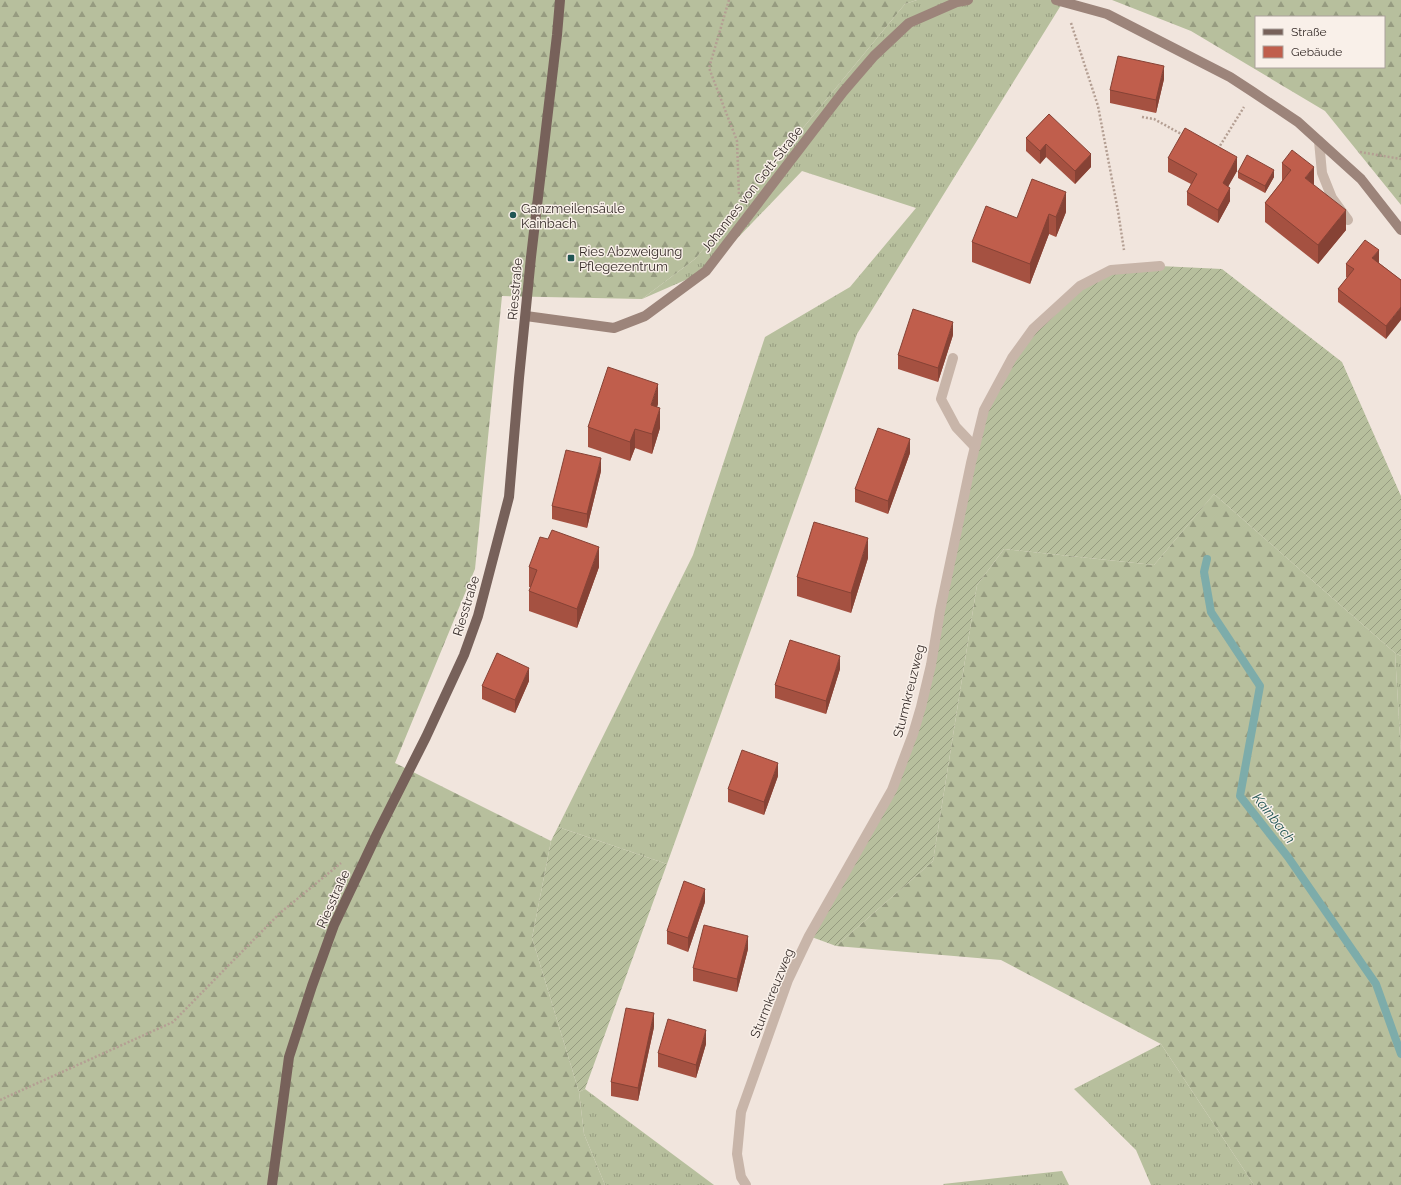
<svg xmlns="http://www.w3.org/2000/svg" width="1401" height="1185" viewBox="0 0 1401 1185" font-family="Raleway,sans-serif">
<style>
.grass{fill:url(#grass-tufts)}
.forest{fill:url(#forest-firs);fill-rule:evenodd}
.garden{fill:url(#garden-furrows)}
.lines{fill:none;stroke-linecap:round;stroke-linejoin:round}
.stream{stroke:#7dacaa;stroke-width:8}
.path{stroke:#b49f93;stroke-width:2.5;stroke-dasharray:2 2;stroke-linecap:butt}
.lane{stroke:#c8b5a9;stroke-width:10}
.street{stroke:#c8b5a9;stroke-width:10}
.secondary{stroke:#9c847a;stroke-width:10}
.primary{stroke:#77615a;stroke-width:10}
.wall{fill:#a55141}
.shaded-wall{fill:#864235}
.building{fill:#c05e4c;stroke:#864235}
.poi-dot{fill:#205554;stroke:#f9f0e9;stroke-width:1.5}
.labels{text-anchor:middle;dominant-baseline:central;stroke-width:3;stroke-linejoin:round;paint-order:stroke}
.street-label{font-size:13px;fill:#362c29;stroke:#f9f0e9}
.poi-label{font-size:13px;fill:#362c29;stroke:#f9f0e9;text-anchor:start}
.water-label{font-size:14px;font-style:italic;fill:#205554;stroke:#f9f0e9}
</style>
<defs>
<pattern id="grass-tufts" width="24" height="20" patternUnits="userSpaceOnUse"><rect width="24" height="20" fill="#b7bf9d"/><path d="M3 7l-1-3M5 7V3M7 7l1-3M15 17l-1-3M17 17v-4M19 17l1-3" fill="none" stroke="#969b80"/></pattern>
<pattern id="forest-firs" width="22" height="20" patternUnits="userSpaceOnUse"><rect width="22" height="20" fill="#b7bf9d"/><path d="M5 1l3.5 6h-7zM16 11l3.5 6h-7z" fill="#969b80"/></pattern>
<pattern id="garden-furrows" width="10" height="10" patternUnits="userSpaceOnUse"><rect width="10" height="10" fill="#b7bf9d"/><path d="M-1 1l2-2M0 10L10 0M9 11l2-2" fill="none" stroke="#969b80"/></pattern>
</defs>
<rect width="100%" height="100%" fill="#f1e5dd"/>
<path class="grass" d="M917 0H1062L1063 2 857 334 667 864 558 827 693 555 765 337 850 287 916 208 802 171 706 271 642 299 695 259 905 4Z
M1395 653 1401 656V754Z
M1161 1044 1254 1185H1151L1136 1150 1074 1089Z
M585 1089 714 1185H605L584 1134 579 1092Z
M1062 1171 1069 1185H944L943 1184Z"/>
<path class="forest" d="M0 0H917L905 4 695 259 642 299 502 296 475 569 395 763 551 841 532 938 579 1092 584 1134 605 1185H0Z
M1112 0H1401V205L1325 111 1191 31ZM1256 17H1384V67H1256Z
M1214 494 1395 653 1401 754V1185H1254L1161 1044 1001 960 836 946 933 861 977 585 1004 549 1154 565Z"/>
<path class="garden" d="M1160 266 1222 269 1342 362 1401 496V656L1395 653 1214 494 1154 565 1004 549 977 585 933 861 836 946 809 936 892 790 913 734 984 410 1012 358 1080 286 1111 270Z
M558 827 667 864 585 1089 579 1092 532 938 551 841Z"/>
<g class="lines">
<path class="stream" d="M1207 559 1204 572 1211 612 1260 686 1240 796 1288 857 1376 984 1401 1054"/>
<path class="path" d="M729 0 709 68 737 141 739 195
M1071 23 1098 106 1118 211 1124 250
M1142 117 1154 119 1183 135
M1218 149 1244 107
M1360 152 1401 159
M0 1100 173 1022 280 913 341 863"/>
<path class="lane" d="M1319 141 1322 173 1332 198 1348 220
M953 358 941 399 956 427 975 447"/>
<path class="street" d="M746 1185 741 1177 737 1154 741 1112 788 980 809 936 892 790 913 734 921 707 931 665 940 611 971 463 984 410 1012 358 1033 329 1080 286 1111 270 1160 266"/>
<path class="secondary" d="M1056 0 1107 14 1230 77 1253 92 1298 122 1361 179 1401 230
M526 316 614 328 645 316 706 271 843 92 874 56 909 23 957 2 968 0"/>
<path class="primary" d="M272 1185 289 1057 312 986 334 925 377 834 426 737 464 655 478 616 509 497 519 378 531 257 557 35 560 0"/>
</g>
<path class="wall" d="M1164 79 1156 113 1110 103V90Z
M1049 114 1091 167 1075 184 1046 157 1040 164 1026 151V138Z
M1168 158 1237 171 1228 186 1230 201 1218 223 1187 205V192L1191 184 1168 172Z
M1282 163 1314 185 1346 230 1318 264 1265 222V203L1282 181Z
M1238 172 1274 177 1265 193 1238 178Z
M1066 212 1056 237 1049 234 1030 284 972 262V242L1017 218Z
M1379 263 1401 280 1386 339 1338 302V289L1347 278 1346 277V264Z
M953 335 938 382 898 369V355Z
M658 404 657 407 660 428 652 454 635 448 630 461 588 447V427Z
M910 453 888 514 855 502V489Z
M601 471 587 528 552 519V506Z
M868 558 851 613 797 596V577Z
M529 567H599L577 628 529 611V591L531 587H529Z
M840 669 826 714 775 698V685Z
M529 681 515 713 482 699V686Z
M778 776 764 815 728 802V789Z
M705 902 688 952 667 944V931Z
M748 949 737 992 693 981V968Z
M654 1027 638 1101 611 1096V1082Z
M706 1044 696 1078 658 1067V1053Z"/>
<path class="shaded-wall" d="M1164 66V79L1156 113V100Z
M1046 144V157L1040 164V151Z
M1091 154V167L1075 184V171Z
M1237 157V171L1223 196V183Z
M1314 167V186L1305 178Z
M1274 170V177L1265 193V186Z
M1230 188V201L1218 223V210Z
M1066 192V212L1056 237V217Z
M1346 210V230L1318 264V245Z
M1049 214V234L1030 284V264Z
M1379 250V264L1372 258Z
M1401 307V320L1386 339V326Z
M953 322V335L938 382V368Z
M658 384V404L651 424V405Z
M660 408V428L652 454V434Z
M635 429V448L630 461V442Z
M910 439V453L888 514V501Z
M601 458V471L587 528V514Z
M868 538V558L851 613V593Z
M599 547V567L577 628V609Z
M840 656V669L826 714V701Z
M529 668V681L515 713V700Z
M778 763V776L764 815V802Z
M705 889V902L688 952V938Z
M748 936V949L737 992V979Z
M654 1013V1027L638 1101V1088Z
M706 1030V1044L696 1078V1065Z"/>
<path class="building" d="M1118 56 1164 66 1156 100 1110 90Z
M1049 114 1091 154 1075 171 1046 144 1040 151 1026 138Z
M1185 128 1237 157 1223 183 1230 188 1218 210 1187 192 1197 174 1168 158Z
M1292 150 1314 167 1305 178 1346 210 1318 245 1265 203 1291 170 1282 163Z
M1247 155 1274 170 1265 186 1238 172Z
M1032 179 1066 192 1056 217 1049 214 1030 264 972 242 986 206 1017 218Z
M1365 240 1379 250 1372 258 1401 280V307L1386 326 1338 289 1354 269 1346 264Z
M913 309 953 322 938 368 898 355Z
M608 367 658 384 651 405 660 408 652 434 635 429 630 442 588 427Z
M878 428 910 439 888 501 855 489Z
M566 450 601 458 587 514 552 506Z
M814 522 868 538 851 593 797 577Z
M552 530 599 547 577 609 529 591 537 570 529 567 540 537 548 539Z
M790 640 840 656 826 701 775 685Z
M497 653 529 668 515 700 482 686Z
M742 750 778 763 764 802 728 789Z
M684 881 705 889 688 938 667 931Z
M704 925 748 936 737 979 693 968Z
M626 1008 654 1013 638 1088 611 1082Z
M668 1019 706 1030 696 1065 658 1053Z"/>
<g class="poi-dot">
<circle cx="513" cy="215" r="4"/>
<rect x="567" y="254" width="8" height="8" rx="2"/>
</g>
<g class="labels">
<g class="street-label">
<text transform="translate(752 189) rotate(-52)">Johannes von Gott-Straße</text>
<text transform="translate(515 289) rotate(-85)">Riesstraße</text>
<text transform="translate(466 606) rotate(-73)">Riesstraße</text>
<text transform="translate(909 691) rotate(-76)">Sturmkreuzweg</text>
<text transform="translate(333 899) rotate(-66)">Riesstraße</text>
<text transform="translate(772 993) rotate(-68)">Sturmkreuzweg</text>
</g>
<g class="poi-label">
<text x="521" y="208">Ganzmeilensäule<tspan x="521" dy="15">Kainbach</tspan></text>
<text x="579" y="251">Ries Abzweigung<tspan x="579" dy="15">Pflegezentrum</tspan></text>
</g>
<g class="water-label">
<text transform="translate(1274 818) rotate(52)">Kainbach</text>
</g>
</g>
<rect x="1255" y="16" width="130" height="52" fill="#f9f0e9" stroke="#aba29c"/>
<rect x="1263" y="29" width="20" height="6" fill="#77615a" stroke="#aba29c"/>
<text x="1291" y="36" font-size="12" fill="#362c29">Straße</text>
<rect x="1263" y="46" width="20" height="12" fill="#c05e4c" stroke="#aba29c"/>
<text x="1291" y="56" font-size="12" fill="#362c29">Gebäude</text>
</svg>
